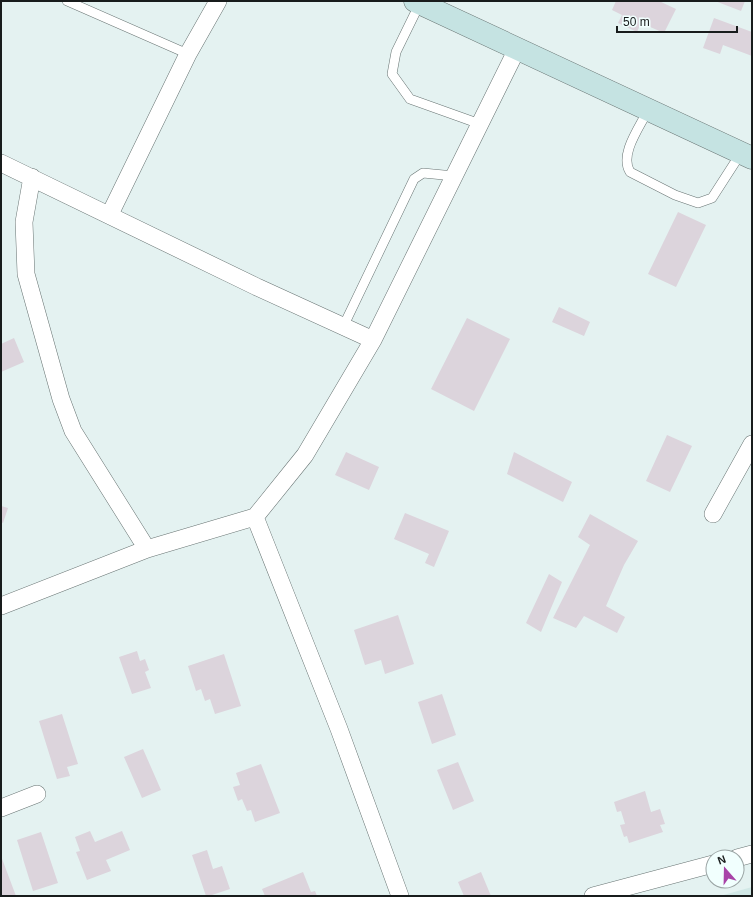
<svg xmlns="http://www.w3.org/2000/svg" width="753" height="897" viewBox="0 0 753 897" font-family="Helvetica,sans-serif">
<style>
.built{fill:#d1e8e6}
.building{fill:#dcd4dc}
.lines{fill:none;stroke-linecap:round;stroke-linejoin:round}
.lane-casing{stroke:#687473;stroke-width:10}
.street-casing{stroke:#687473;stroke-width:18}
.secondary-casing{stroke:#687473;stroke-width:23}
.lane{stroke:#fff;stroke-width:9}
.street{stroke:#fff;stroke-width:17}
.secondary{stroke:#c5e3e2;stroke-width:22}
</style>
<rect width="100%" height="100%" fill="#e4f2f1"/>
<path class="built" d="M752 887V896H720Z"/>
<path class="building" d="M616 1H659L676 9 664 33 641 23 637 32 618 23 622 15 612 10Z
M715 1H745L741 11Z
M714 18 752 32V56L723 45 720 54 703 48Z
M678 212 706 225 676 287 648 274Z
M559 307 590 322 584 336 552 322Z
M467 318 510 339 474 411 431 389Z
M14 338 24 362 1 372V344Z
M667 435 692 446 670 492 646 481Z
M346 452 379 467 369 490 335 475Z
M514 452 572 482 563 502 507 474Z
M1 506 8 508 3 523 1 522Z
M405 513 449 531 434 567 425 563 429 554 394 539Z
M590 514 638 541 624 565 606 606 625 617 617 633 584 616 576 628 553 618 590 545 578 537Z
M549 574 562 582 541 632 526 623Z
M398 615 414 664 385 674 381 660 365 665 354 630Z
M137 651 140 661 145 659 149 670 145 672 151 688 132 694 119 657Z
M224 654 241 706 215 714 210 699 205 701 201 689 196 691 188 666Z
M442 694 456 735 432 744 418 702Z
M62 714 78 764 67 767 70 776 57 779 39 721Z
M143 749 161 790 142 798 124 757Z
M458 762 474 801 453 810 437 770Z
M261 764 280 813 255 822 251 810 247 811 242 799 238 801 233 787 240 785 236 773Z
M645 791 651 812 660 809 665 824 660 825 663 832 629 843 627 836 624 837 620 825 625 824 621 811 617 812 614 802Z
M90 831 95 842 122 831 130 850 106 860 111 871 87 880 76 852 80 851 75 837Z
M41 832 58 883 33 891 17 840Z
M207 850 213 869 222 866 230 889 209 896H206L192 855Z
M1 856 16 896H1Z
M303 872 311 892 315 891 317 896H265L262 889Z
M481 872 491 896H464L458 882Z"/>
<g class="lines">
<defs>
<path id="lane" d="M67 1 188 54
M420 3 396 52 392 74 410 99 480 124
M648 110C640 127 619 154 630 172L675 195 698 203 712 198 741 153
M343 327 414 179 423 173 454 176"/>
<path id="street" d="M1 163 257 287 373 340
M32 177 24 222 26 274 61 399 73 431 147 549
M110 214 188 54 218 1
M713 514 752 444
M1 606 147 549 255 517
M1 808 37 794
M737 858 752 854
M400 896 339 729 255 517 305 455 373 340 517 49
M593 896 713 864"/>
<path id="secondary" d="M415 1 752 158"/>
</defs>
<use href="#lane" class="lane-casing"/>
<use href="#street" class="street-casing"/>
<use href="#secondary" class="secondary-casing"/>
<use href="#lane" class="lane"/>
<use href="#street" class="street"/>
<use href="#secondary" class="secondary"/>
</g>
<rect width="753" height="897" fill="none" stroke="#181c1c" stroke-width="4"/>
<g transform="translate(725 869) rotate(340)"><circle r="19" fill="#f1fffe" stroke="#9aa4a4"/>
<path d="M0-3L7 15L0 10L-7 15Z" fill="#a843a8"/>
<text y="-6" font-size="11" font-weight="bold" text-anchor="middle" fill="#181c1c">N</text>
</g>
<path d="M617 26v6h120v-6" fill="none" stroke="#181c1c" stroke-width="2"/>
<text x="623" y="26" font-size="12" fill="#181c1c" stroke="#f1fffe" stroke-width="3" paint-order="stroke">50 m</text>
</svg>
